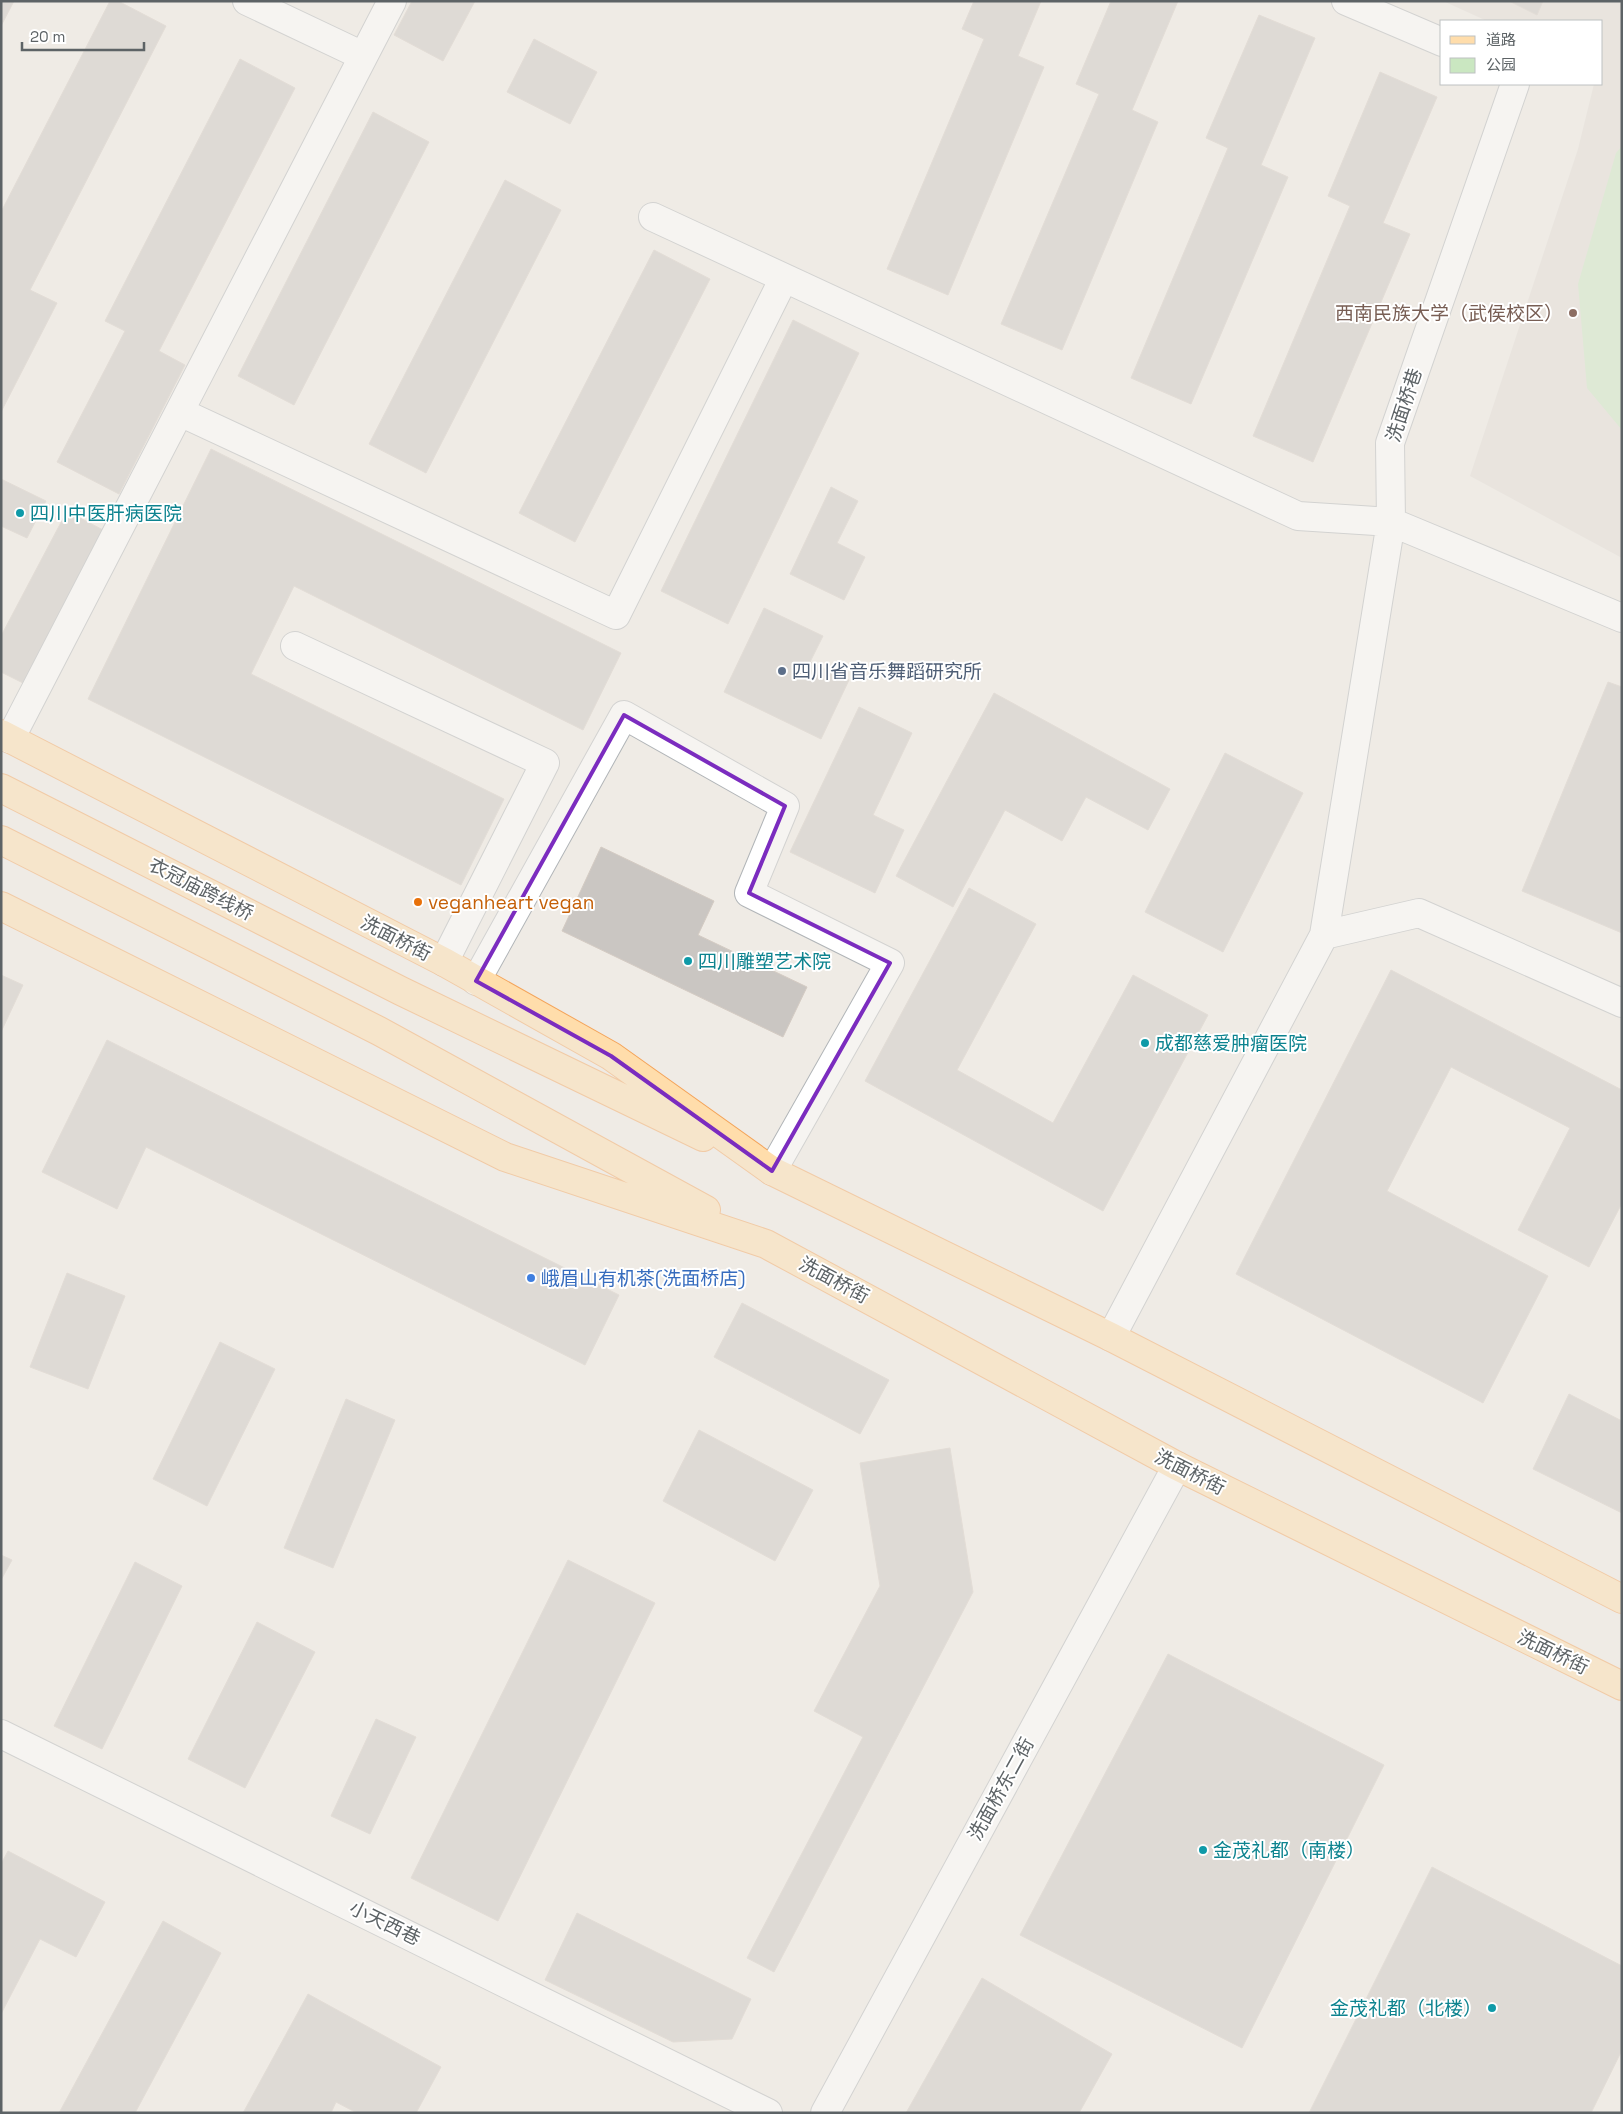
<svg xmlns="http://www.w3.org/2000/svg" width="1623" height="2114" viewBox="0 0 1623 2114" font-family="'Space Grotesk','Noto Sans SC',sans-serif">
<style>
.education{fill:#e2dcd6}
.green{fill:#cae7c1}
.building{fill:#cac6c2;stroke:#d4cbc3}
.lines{fill:none;stroke-linecap:round;stroke-linejoin:round}
.minor-casing{stroke:#b1b5b8;stroke-width:30}
.major-casing{stroke:#f4a45a;stroke-width:30}
.minor{stroke:#fff;stroke-width:28}
.major{stroke:#ffddab;stroke-width:28}
.marked{fill:none;stroke:#7b2cbf;stroke-width:4;stroke-linejoin:round}
.education-dot{fill:#8d6e63;stroke:#fff;stroke-width:2}
.culture-dot{fill:#0f9aa8;stroke:#fff;stroke-width:2}
.service-dot{fill:#5c6f8a;stroke:#fff;stroke-width:2}
.food-dot{fill:#e8710a;stroke:#fff;stroke-width:2}
.shop-dot{fill:#3f7fe0;stroke:#fff;stroke-width:2}
.labels{text-anchor:middle;dominant-baseline:central;stroke-width:4;stroke-linejoin:round;paint-order:stroke}
.education-label{font-size:19px;fill:#785e54;stroke:#fff;text-anchor:end}
.street-label{font-size:19px;fill:#5d6366;stroke:#fff}
.culture-label{font-size:19px;fill:#0d838f;stroke:#fff;text-anchor:start}
.service-label{font-size:19px;fill:#4e5e75;stroke:#fff;text-anchor:start}
.food-label{font-size:19px;fill:#c56008;stroke:#fff;text-anchor:start}
.shop-label{font-size:19px;fill:#366cbe;stroke:#fff;text-anchor:start}
</style>
<rect width="100%" height="100%" fill="#efebe5"/>
<path class="education" d="M1443 1H1622V558L1470 476 1578 149 1594 84H1602V21H1487Z"/>
<path class="green" d="M1622 146V430L1587 388 1578 284 1616 153Z"/>
<path class="building" d="M1 1H14L1 26Z
M110 1H118L166 26 30 290 57 303 1 412V212Z
M412 1H475L443 61 394 35Z
M974 1H1041L1018 56 1044 67 948 295 887 269 984 39 962 29Z
M1111 1H1178L1132 110 1158 122 1062 350 1001 324 1099 94 1076 84Z
M1509 1H1543L1537 15Z
M1259 15 1315 38 1261 165 1288 177 1191 404 1131 378 1228 148 1206 138Z
M534 39 597 72 570 124 507 92Z
M240 59 295 88 159 351 185 365 119 494 57 462 125 331 105 321Z
M1380 72 1437 97 1383 223 1410 234 1313 462 1253 436 1350 206 1328 196Z
M373 112 429 142 294 405 238 376Z
M505 180 561 210 426 473 369 444Z
M654 250 710 279 575 542 519 513Z
M793 320 859 353 728 624 661 591Z
M211 449 621 653 583 730 294 586 251 674 504 799 461 885 88 699Z
M1 479 46 501 27 538 1 526Z
M831 487 858 501 837 543 865 557 844 600 790 574Z
M67 511 103 530 23 683 1 672V636Z
M764 608 823 636 810 662 849 680 821 739 724 692Z
M1608 682 1622 687V933L1522 891Z
M994 693 1170 789 1148 830 1086 797 1062 841 1005 810 953 907 896 876Z
M859 707 912 733 873 815 904 830 875 893 790 852Z
M1225 753 1303 793 1223 952 1145 912Z
M601 847 714 901 698 935 807 987 783 1037 562 931Z
M969 888 1036 924 957 1070 1053 1123 1133 975 1208 1015 1103 1211 865 1081Z
M1391 970 1622 1090V1203L1589 1267 1518 1230 1570 1128 1451 1067 1387 1191 1548 1276 1483 1403 1236 1274Z
M1 975 23 985 1 1032Z
M107 1040 619 1295 585 1365 146 1147 117 1209 42 1172Z
M67 1273 125 1296 88 1389 30 1367Z
M742 1303 889 1380 860 1434 714 1357Z
M220 1342 275 1369 207 1506 153 1479Z
M1569 1394 1622 1421V1513L1533 1469Z
M346 1399 395 1420 333 1568 284 1548Z
M699 1430 813 1490 775 1561 663 1501Z
M950 1448 973 1592 774 1972 747 1958 863 1737 814 1711 880 1586 860 1463Z
M1 1555 12 1560 1 1580Z
M568 1560 655 1603 498 1921 411 1878Z
M135 1562 182 1586 102 1749 54 1726Z
M257 1622 315 1652 245 1788 188 1759Z
M1168 1654 1384 1765 1242 2048 1020 1935Z
M376 1719 416 1737 370 1834 331 1816Z
M8 1851 105 1902 76 1957 40 1939 1 2014V1864Z
M1432 1867 1622 1966V2050L1591 2113H1309Z
M577 1913 751 1999 732 2039 673 2042 545 1980Z
M163 1921 221 1953 135 2113H59Z
M982 1978 1112 2054 1079 2113H906Z
M308 1994 441 2067 416 2113H357L336 2102 331 2113H243Z"/>
<g class="lines">
<defs>
<path id="minor" d="M247 1 363 56
M1346 1 1442 42
M653 217 1298 516 1391 522 1622 618
M180 412 616 615 784 278
M295 646 545 763 444 962
M10 739 392 1
M1324 935 1419 913 1622 1003
M476 981 624 715 785 806 749 893 890 963 772 1171
M1111 1337 1324 935 1391 522 1390 443 1515 84
M1 1734 768 2113
M825 2113 1177 1466"/>
<path id="major" d="M1 734 444 962 611 1056 772 1171 1111 1337 1622 1599
M1 788 401 991 703 1137
M1 840 379 1031 706 1210
M1 906 505 1157 766 1244 1177 1466 1622 1686"/>
</defs>
<use href="#minor" class="minor-casing"/>
<use href="#major" class="major-casing"/>
<use href="#minor" class="minor"/>
<use href="#major" class="major"/>
</g>
<path d="M0 0H1623V2114H0ZM624 715 785 806 749 893 890 963 772 1171 611 1056 476 981Z" fill="#efebe5" fill-opacity=".55" fill-rule="evenodd"/>
<path class="marked" d="M624 715 785 806 749 893 890 963 772 1171 611 1056 476 981Z"/>
<circle class="education-dot" cx="1573" cy="313" r="5"/>
<g class="culture-dot">
<circle cx="20" cy="513" r="5"/>
<circle cx="688" cy="961" r="5"/>
<circle cx="1145" cy="1043" r="5"/>
<circle cx="1203" cy="1850" r="5"/>
<circle cx="1492" cy="2008" r="5"/>
</g>
<circle class="service-dot" cx="782" cy="671" r="5"/>
<circle class="food-dot" cx="418" cy="902" r="5"/>
<circle class="shop-dot" cx="531" cy="1278" r="5"/>
<g class="labels">
<g class="education-label">
<text x="1563" y="313">西南民族大学（武侯校区）</text>
</g>
<g class="street-label">
<text transform="translate(1404 405) rotate(-72)">洗面桥巷</text>
<text transform="translate(201 889) rotate(27)">衣冠庙跨线桥</text>
<text transform="translate(396 938) rotate(27)">洗面桥街</text>
<text transform="translate(834 1280) rotate(28)">洗面桥街</text>
<text transform="translate(1190 1472) rotate(27)">洗面桥街</text>
<text transform="translate(1553 1652) rotate(26)">洗面桥街</text>
<text transform="translate(1001 1789) rotate(-61)">洗面桥东二街</text>
<text transform="translate(385 1923) rotate(26)">小天西巷</text>
</g>
<g class="culture-label">
<text x="30" y="513">四川中医肝病医院</text>
<text x="698" y="961">四川雕塑艺术院</text>
<text x="1155" y="1043">成都慈爱肿瘤医院</text>
<text x="1213" y="1850">金茂礼都（南楼）</text>
<text x="1482" y="2008" text-anchor="end">金茂礼都（北楼）</text>
</g>
<g class="service-label">
<text x="792" y="671">四川省音乐舞蹈研究所</text>
</g>
<g class="food-label">
<text x="428" y="902">veganheart vegan</text>
</g>
<g class="shop-label">
<text x="541" y="1278">峨眉山有机茶(洗面桥店)</text>
</g>
</g>
<rect width="1623" height="2114" fill="none" stroke="#5d6366" stroke-width="5"/>
<rect x="1440" y="20" width="162" height="65" fill="#ffffff" stroke="#bec1c2"/>
<rect x="1450" y="36" width="25" height="8" fill="#ffddab" stroke="#bec1c2"/>
<text x="1486" y="45" font-size="15" fill="#5d6366">道路</text>
<rect x="1450" y="58" width="25" height="15" fill="#cae7c1" stroke="#bec1c2"/>
<text x="1486" y="70" font-size="15" fill="#5d6366">公园</text>
<path d="M22 42v8h122v-8" fill="none" stroke="#5d6366" stroke-width="2.5"/>
<text x="30" y="42" font-size="15" fill="#5d6366" stroke="#ffffff" stroke-width="4" paint-order="stroke">20 m</text>
</svg>
